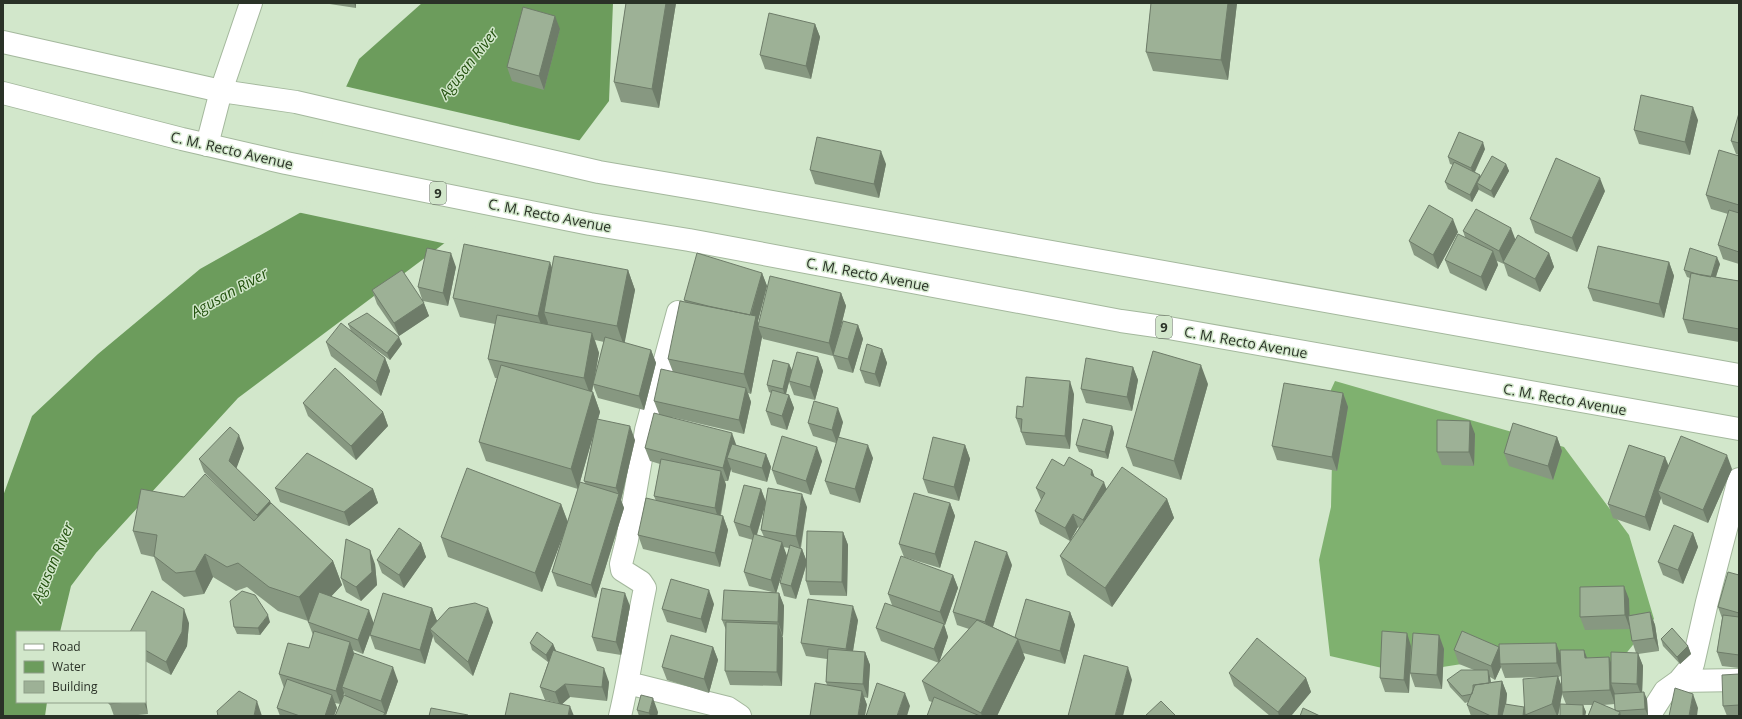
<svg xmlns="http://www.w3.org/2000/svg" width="1742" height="719" viewBox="0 0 1742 719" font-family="'Open Sans',sans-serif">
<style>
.forest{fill:#7fb16f}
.water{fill:#6c9c5c}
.pier{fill:#d2e7cb}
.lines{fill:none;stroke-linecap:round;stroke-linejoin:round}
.street-casing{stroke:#a4b89d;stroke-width:24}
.highway-casing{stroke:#a4b89d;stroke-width:24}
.street{stroke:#fff;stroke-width:22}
.highway{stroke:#fff;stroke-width:22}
.wall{fill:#879881;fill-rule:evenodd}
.shaded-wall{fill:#6e7c69}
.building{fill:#9db196;stroke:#6e7c69}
.labels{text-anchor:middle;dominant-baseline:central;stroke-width:3;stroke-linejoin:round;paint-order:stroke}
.shield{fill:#d2e7cb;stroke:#5c6858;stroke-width:1}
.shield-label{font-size:13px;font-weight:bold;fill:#2a3227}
.street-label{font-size:14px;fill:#2a3227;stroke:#d2e7cb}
.water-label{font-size:15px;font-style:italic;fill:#24520f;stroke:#d2e7cb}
</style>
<rect width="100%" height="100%" fill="#d2e7cb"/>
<path class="forest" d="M1335 381 1564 447 1629 535 1654 619 1611 672 1494 659 1404 673 1330 656 1319 560 1331 507 1332 461 1324 405Z"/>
<path class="water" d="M422 3H613L609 101 549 181 450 239 238 398 96 553 71 586 60 632H17V702H47L45 716H3V496L32 416 98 354 200 269 312 206 325 132 359 59Z"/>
<path class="pier" d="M344 86 582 141 550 183 447 244 297 212 310 205 323 131Z"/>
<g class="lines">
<defs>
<path id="street" d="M207 145 221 91 251 3
M1679 681 1739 680
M628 683 728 708 740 716
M620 716C630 674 636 630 645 588L641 582 622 570 621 564 627 540 646 430 678 312
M1649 716 1665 691 1679 681 1693 664 1707 602 1739 479"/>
<path id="highway" d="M3 42 221 91 296 102 599 172 711 191 1739 375
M3 93 182 139 286 163 590 224 689 240 1121 321 1163 327 1739 429"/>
</defs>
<use href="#street" class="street-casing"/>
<use href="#highway" class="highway-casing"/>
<use href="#street" class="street"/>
<use href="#highway" class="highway"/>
</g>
<path class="wall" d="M323 3H356V8Z
M626 3H676L659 108 621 102 614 82Z
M1151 3H1237L1228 80 1153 71 1146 52Z
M815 24 820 37 811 79 765 69 760 55Z
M560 29 544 90 512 81 507 67Z
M1739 113V155L1736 154 1731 141Z
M1698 120 1690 155 1639 144 1634 130Z
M1485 149 1475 172 1480 176 1506 164 1509 171 1494 198 1479 190V189L1472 202 1448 189 1445 182 1453 165 1450 164 1448 157Z
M1739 156V264L1723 259 1718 245 1728 214 1711 209 1706 195Z
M886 164 879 198 815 184 810 170Z
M1605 191 1577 252 1535 233 1530 219Z
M1463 231 1515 240 1549 253 1554 267 1540 292 1508 276 1504 264 1497 261 1498 265 1486 291 1450 273 1445 260 1465 237Z
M1458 232 1438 269 1414 255 1409 241Z
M1669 262 1674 276 1664 318 1593 301 1588 288Z
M1720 264 1716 277 1739 281V342L1688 333 1683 319 1690 278 1687 277 1684 270Z
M456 267 448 306 423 301 429 316 399 336 377 304 372 290 422 299 418 287Z
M552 269 628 270 635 290 624 343 651 350 656 363 644 410 598 398 593 385 592 392H593L600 412 598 419 635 440 621 500 624 508 596 598 557 586 552 572 564 532 542 592 448 557 441 537 561 504 568 522 585 483 584 481 594 432 578 489 486 461 479 442 497 378H495L488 359 495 324 460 317 453 298ZM595 340 604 342 595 376 599 353Z
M762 273 767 286 758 321 759 324 841 293 846 306 840 330 858 325 863 339 853 373 838 369 833 356 763 339 762 337 751 394 748 393 751 402 744 434 671 417 736 445 766 454 771 467 767 482 732 472 731 469 728 481H725L726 485 721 515 723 516 728 530 720 567 643 549 638 535 656 501 654 496 660 464 650 461 645 448 659 414 654 401 673 372 668 359 685 302 684 300Z
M348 324 402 344 390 360 356 335 385 358 390 371 381 396 331 356 326 342 351 331Z
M882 349 887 363 880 387 865 383 860 370Z
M818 357 823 371 815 400 794 395 789 382 786 394 789 395 794 408 787 430 771 425 766 411 771 393 769 392 767 385 789 364 792 370Z
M1133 367 1138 380 1132 411 1086 403 1081 389Z
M1208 384 1181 480 1133 466 1126 447Z
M1343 393 1348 407 1337 471 1277 460 1272 446Z
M1074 394 1070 449 1026 445 1016 418 1023 407Z
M303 403 383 412 388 426 356 460 308 416Z
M843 422 839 437 873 458 860 503 830 494 825 481 836 443 813 436 808 423Z
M1112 426 1114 433 1108 459 1079 452 1076 445Z
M1475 434 1474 466 1442 465 1437 452Z
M1557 437 1562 451 1553 480 1509 466 1504 453Z
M965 445 970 459 959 501 928 493 923 479Z
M244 448 236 468 270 501 271 503 333 561 342 585 331 596 374 623 432 608 437 621 493 622 473 676 435 642 433 636 425 664 375 649 370 635V634L363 654 353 650 354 654 398 681 386 715V716H335L340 704 335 703 337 708 334 716H280L277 708 284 688 279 674 309 648 313 635 308 622 309 620 308 621 278 611 247 587 236 591 213 577 204 594 184 597 162 580 154 557 141 554 133 531 246 514 204 472 199 459ZM344 693 345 696 342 701Z
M1665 457 1669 466 1732 469 1708 523 1663 504 1661 498 1650 531 1613 518 1608 504Z
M822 461 811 495 777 484 772 470Z
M1064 466 1092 470 1094 477 1107 489 1167 499 1174 518 1112 607 1067 575 1060 556 1079 528 1078 527 1070 541 1040 524 1035 511 1041 500 1036 488Z
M275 488 373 489 378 503 349 526 280 502Z
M761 489 766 502 807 507 801 548 802 549 806 560 843 532 848 545 847 596 810 595 806 581V566L796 599 784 596 780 583 789 548 783 547 787 556 776 593H779L784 606 783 636H782L783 638 782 686 730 685 725 671 726 630 722 620 772 592 749 586 744 572 753 540 739 536 734 522ZM765 505 761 530 764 537 757 535Z
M950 503 955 516 940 568 904 557 899 544Z
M1693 533 1698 547 1683 584 1663 575 1658 562Z
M421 543 426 557 404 588 382 573 377 560Z
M375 564 377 585 361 601 346 592 341 578Z
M1012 565 993 627 1015 637 1070 612 1075 625 1065 664 1023 653 1025 658 997 716H927L932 702 929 701 922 681 939 663 881 641 876 628 892 605 888 594 953 575 958 588 945 625H944L948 637 939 662 969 629 957 625 953 612Z
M1739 575V668L1722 666 1717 652 1722 618 1718 607Z
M1629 599V615L1650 612 1655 625 1659 651 1638 654 1643 666 1642 692 1647 699 1648 716H1588L1592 705H1583L1586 712 1585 716H1560L1566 704 1562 694 1558 716H1471L1467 705 1468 702 1465 703 1450 687 1447 680 1474 670 1459 664 1454 650 1500 648 1560 654 1584 650 1587 658 1609 657 1611 664 1636 653 1632 641 1630 629 1585 630 1580 617ZM1501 667 1505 678 1545 677 1525 709 1506 704 1507 694 1502 681 1491 682 1490 677 1495 680ZM1561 676V685L1558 677ZM1615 704V710L1603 705Z
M714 604 706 633 667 622 662 609Z
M630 606 621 655 597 651 592 637Z
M858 620 853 651 865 652 870 665 868 698 864 697 867 705 827 685 826 682 827 659 806 656 801 643Z
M270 622 260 635 237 634 234 627Z
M189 623 187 646 171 675 145 661V632Z
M1439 635 1444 649 1442 689 1415 687 1410 673Z
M1661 639 1688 646 1691 654 1680 664 1663 646Z
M530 643 553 644 556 651 609 682 607 701 570 697 562 704 545 700 540 687 549 660 548 662 532 650Z
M1411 646 1409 693 1385 692 1380 678Z
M713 647 718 660 709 693 667 680 662 667Z
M1229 673 1306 678 1311 692 1291 716H1270L1234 686Z
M1739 674V716H1727L1723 706Z
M109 702H145L148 714 128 716H114Z
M637 710 658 712 657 716H639Z"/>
<path class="shaded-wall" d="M354 3H356V8Z
M666 3H676L659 108 652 89Z
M1228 3H1237L1228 80 1221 60Z
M555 16 560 29 544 90 539 76Z
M815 24 820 37 811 79 806 66Z
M1693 107 1698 120 1690 155 1685 142Z
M1483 142 1485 149 1473 175 1471 168Z
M881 151 886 164 879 198 874 184Z
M1506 164 1509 171 1494 198 1491 191Z
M1480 175 1482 182 1477 183 1479 189 1472 202 1470 195Z
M1600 178 1605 191 1577 252 1572 238Z
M1453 219 1458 232 1438 269 1433 255Z
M1511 228 1516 241 1503 262 1504 264 1499 251Z
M1493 251 1498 265 1486 291 1481 277Z
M451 253 456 267 448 306 443 293Z
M1549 253 1554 267 1540 292 1535 279Z
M1717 257 1720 264 1713 285 1711 278Z
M550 262 557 282 544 312 548 323 545 335 538 316Z
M1669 262 1674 276 1664 318 1659 304Z
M628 270 635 290 624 346 617 326Z
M762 273 767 286 758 321 759 326H758L762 337 751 394 744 374 750 318Z
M841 293 846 306 834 355H833L829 343Z
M424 303 429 316 399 336 394 323Z
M858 325 863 339 853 373 848 359Z
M592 333 599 353 591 397 584 378Z
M399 337 402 344 390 360 387 353Z
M882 349 887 363 880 387 875 374Z
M651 350 656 363 644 410 639 396Z
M818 357 823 371 815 400 810 387Z
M385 358 390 371 381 396 376 382Z
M789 364 792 371 789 381V382L785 397 783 389Z
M1201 365 1208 384 1181 480 1174 461Z
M1133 367 1138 380 1132 411 1127 397Z
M1070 381 1074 394 1070 449 1065 436Z
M746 388 751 402 744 434 739 420Z
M593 392 600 412 578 489 571 469Z
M1343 393 1348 407 1337 471 1332 457Z
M789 395 794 408 787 430 782 416Z
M838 408 843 422 837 443 832 430Z
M383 412 388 426 356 460 351 446Z
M1470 421 1475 434 1474 466 1469 452Z
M630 426 635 440 621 500 624 508 596 598 591 585 619 495 616 488Z
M1112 426 1114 433 1108 459 1105 452Z
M732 433 737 447 727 458 731 469 728 481 723 468Z
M239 435 244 448 234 475 229 461Z
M1557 437 1562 451 1553 480 1548 466Z
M868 445 873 458 860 503 855 489Z
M965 445 970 459 959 501 954 487Z
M817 447 822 461 811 495 806 481Z
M766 454 771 467 767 482 762 468Z
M1727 455 1732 469 1708 523 1703 510Z
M1665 457 1670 471 1658 491 1661 498 1650 531 1645 517Z
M1092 470 1097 483 1091 475Z
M721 471 726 485 719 521 715 508Z
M1104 482 1109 496 1088 533 1083 520Z
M373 489 378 503 349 526 344 512Z
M761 489 766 503 755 540 750 527Z
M802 494 807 507 800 549 796 536Z
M1167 499 1174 518 1112 607 1105 588Z
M270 501 275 515 262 528 257 515Z
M950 503 955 516 940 568 935 554Z
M561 504 568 523 542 592 535 573Z
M1073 514 1078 527 1070 541 1065 528Z
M723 516 728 530 720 567 715 553Z
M843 532 848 545 847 596 842 582Z
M1693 533 1698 547 1683 584 1678 570Z
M782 542 787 556 776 594 771 580Z
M421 543 426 557 404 588 399 575Z
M802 549 807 562 796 599 791 586Z
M370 550 375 564 377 585 361 601 356 587Z
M1007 552 1012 565 990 636 985 622Z
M205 554 213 577 204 594 195 571Z
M333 561 342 585 308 621 299 597Z
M953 575 958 588 945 625 940 612Z
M1624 586 1629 599 1630 629 1625 615Z
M709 590 714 604 706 633 701 619Z
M625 593 630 606 621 655 616 642Z
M779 593 784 606 783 636 778 622Z
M853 606 858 620 851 663 846 649Z
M432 608 437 621 430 629 433 636 425 664 420 650Z
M488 608 493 622 473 676 468 662Z
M184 609 189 623 187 646 171 675 166 662Z
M369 610 374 624 363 654 358 640Z
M1070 612 1075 625 1065 664 1060 651Z
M1650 612 1655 625 1659 651 1654 638Z
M268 615 270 622 260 635 258 628Z
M778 624 783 638 782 686 777 672Z
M944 624 948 637 939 663 934 649Z
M1407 633 1411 646 1409 693 1404 680Z
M1439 635 1444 649 1442 689 1437 675Z
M1018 639 1025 658 997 716H982L981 713Z
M350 642 355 656 342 687 344 693 341 705 336 691Z
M1556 643 1561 656 1562 676 1557 663Z
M553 644 556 651 548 662 546 655Z
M1688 646 1691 654 1680 664 1677 657Z
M713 647 718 660 709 693 704 679Z
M1499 647 1504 660 1500 664 1501 667 1495 680 1491 666Z
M1584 650 1589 663 1585 658Z
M865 652 870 665 868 698 863 684Z
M1638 653 1643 666 1642 697 1637 684Z
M1609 657 1614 671 1611 683 1615 694V704L1610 690Z
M393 667 398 681 386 715 381 701Z
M1128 667 1132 680 1123 716H1115Z
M604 668 609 682 607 701 602 687Z
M1488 670 1490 677 1492 693 1490 686Z
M1558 676 1563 690 1562 692V694L1558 716H1557L1552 704Z
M1306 678 1311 692 1291 716H1279L1278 712Z
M1502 681 1507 694 1505 716H1498Z
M565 684 570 697 560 706 555 692Z
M862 691 867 705 865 716H858Z
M1644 692 1647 699 1648 716 1645 709Z
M145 693 148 714 144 702H145Z
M905 693 910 706 907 716H897Z
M1693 694 1698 708 1697 716H1689Z
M332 695 337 708 334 716H325Z
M653 698 658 712 657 716H650L649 713Z
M257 701 262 716H254Z
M1583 705 1586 712 1585 716H1583Z
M570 706 574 716H568Z
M1524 707 1527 714 1525 715 1526 716H1523Z
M1620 712 1621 716H1618Z"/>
<path class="building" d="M626 3H666L652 89 614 82Z
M1151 3H1228L1221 60 1146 52Z
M523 7 555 16 539 76 507 67Z
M769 13 815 24 806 66 760 55Z
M1641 95 1693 107 1685 142 1634 130Z
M1739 113V143L1731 141Z
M1459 132 1483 142 1471 168 1448 157Z
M817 137 881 151 874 184 810 170Z
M1719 150 1739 156V205L1706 195Z
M1492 156 1506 164 1491 191 1477 183Z
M1556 158 1600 178 1572 238 1530 219Z
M1454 162 1480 175 1470 195 1445 182Z
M1429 205 1453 219 1433 255 1409 241Z
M1476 209 1511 228 1499 251 1463 231Z
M1729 210 1739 213V252L1718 245Z
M1458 234 1493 251 1481 277 1445 260Z
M1518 235 1549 253 1535 279 1503 262Z
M464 244 550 262 538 316 453 298Z
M1598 246 1669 262 1659 304 1588 288Z
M427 248 451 253 443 293 418 287Z
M1690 248 1717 257 1711 277 1700 275 1684 270Z
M697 253 762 273 750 315 708 306 684 300Z
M554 256 628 270 617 326 544 312Z
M402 270 424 303 394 323 372 290Z
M1691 273 1739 281V329L1683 319Z
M770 276 841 293 829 343 758 326Z
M680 301 756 316 744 374 668 359Z
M367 313 399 337 387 353 348 324Z
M497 315 592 333 584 378 488 359Z
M843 321 858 325 848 359 833 355Z
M341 323 385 358 376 382 326 342Z
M605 337 651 350 639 396 593 384Z
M867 344 882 349 875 374 860 370Z
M1153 351 1201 365 1174 461 1126 447Z
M797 352 818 357 810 387 789 381Z
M1086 358 1133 367 1127 397 1081 389Z
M773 360 789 364 783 389 767 385Z
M501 365 593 392 571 469 479 442Z
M335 368 383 412 351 446 303 403Z
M661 369 746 388 739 420 654 401Z
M1026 377 1070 381 1065 436 1021 432 1022 419 1016 418 1017 406 1023 407Z
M1284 383 1343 393 1332 457 1272 446Z
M772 390 789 395 782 416 766 411Z
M814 401 838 408 832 430 808 423Z
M654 413 732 433 723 468 645 448Z
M597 419 630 426 616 488 584 481Z
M1083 419 1112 426 1105 452 1076 445Z
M1437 420 1470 421 1469 452H1437Z
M1513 423 1557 437 1548 466 1504 453Z
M230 427 239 435 229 461 270 501 257 515 199 459Z
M782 436 817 447 806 481 772 470Z
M1681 436 1727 455 1703 510 1658 491Z
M838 437 868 445 855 489 825 481Z
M933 437 965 445 954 487 923 479Z
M732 444 766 454 762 468 727 458Z
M1629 445 1665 457 1645 517 1608 504Z
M307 453 373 489 344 512 275 488Z
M1069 457 1092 470 1091 475 1104 482 1083 520 1073 514 1065 528 1035 511 1045 493 1036 488 1052 459 1064 466Z
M661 459 721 471 715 508 654 496Z
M1122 467 1167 499 1105 588 1060 556Z
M467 468 561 504 535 573 441 537Z
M205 474 254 521 271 503 333 561 299 597 269 587 238 563 227 567 205 554 195 571 176 573 154 556 157 535 133 531 141 489 184 497Z
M580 482 619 494 591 585 552 572Z
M744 485 761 489 750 527 734 522Z
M768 488 802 494 796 536 761 530Z
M914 493 950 503 935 554 899 544Z
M646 498 723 516 715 553 638 535Z
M1674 525 1693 533 1678 570 1658 562Z
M399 528 421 543 399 575 377 560Z
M807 531 843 532 842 582 806 581Z
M754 534 782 542 771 580 744 572Z
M346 539 370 550 372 572 356 587 341 578Z
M975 541 1007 552 985 622 953 612Z
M790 545 802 549 791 586 780 583Z
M901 556 953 575 940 612 888 594Z
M1728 572 1739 575V613L1718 607Z
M671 579 709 590 701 619 662 609Z
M1624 586 1625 615 1580 617V587Z
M602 588 625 593 616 642 592 637Z
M724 590 779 593 778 622 722 620Z
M152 591 184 609 182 632 166 662 145 650V632H130Z
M242 591 255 595 268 615 258 628 234 627 230 601Z
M319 592 369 610 358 640 308 622Z
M383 593 432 608 420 650 370 635Z
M808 599 853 606 846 649 801 643Z
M1026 599 1070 612 1060 651 1018 639 1015 637Z
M475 603 488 608 468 662 430 629 449 608Z
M885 603 944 624 934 649 876 628Z
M1650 612 1654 638 1632 641 1628 616Z
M1723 615 1739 617V655L1717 652Z
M977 620 1018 639 981 713 922 681Z
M726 622 778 624 777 672 725 671Z
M1672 628 1688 646 1677 657 1661 639Z
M314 631 350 642 336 691 279 674 288 643 309 648Z
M1382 631 1407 633 1404 680 1380 678Z
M1462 631 1499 647 1491 666 1454 650Z
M537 632 553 644 546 655 530 643Z
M1413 633 1439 635 1437 675 1410 673Z
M671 635 713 647 704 679 662 667Z
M1257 638 1306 678 1278 712 1229 673Z
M1556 643 1557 663 1500 664 1499 644Z
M828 649 865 652 863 684 826 682Z
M553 650 604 668 602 687 565 684 555 692 540 687Z
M1560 650H1584L1585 658 1609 657 1610 690 1562 692Z
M1611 652 1638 653 1637 684 1611 683Z
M354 653 393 667 381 701 342 687Z
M1084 655 1128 667 1115 716H1068Z
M1461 670H1488L1489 683 1473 685V690L1472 694 1462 696 1447 680Z
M1739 674V705L1723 706 1722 675Z
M1558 676 1552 704 1525 715 1523 679Z
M287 679 332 695 325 716H300L277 708Z
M1502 681 1498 716H1491L1467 705 1475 685Z
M815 683 862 691 858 716H810Z
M877 683 905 693 897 716H866Z
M1675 688 1693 694 1689 716H1669Z
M239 691 257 701 254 716H218L217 711Z
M1644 692 1645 709 1617 711 1615 710 1614 694Z
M510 693 570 706 568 716H505Z
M344 695 385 713 383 716H335Z
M641 695 653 698 649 713 637 710Z
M934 697 980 716H927Z
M1161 701 1176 716H1145Z
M1594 701 1620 712 1618 716H1588Z
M109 702H127L109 704Z
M1505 704 1524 707 1523 716H1502Z
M1560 704 1583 705V716H1560Z
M431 708 468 715V716H429Z
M1303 708 1320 716H1300Z"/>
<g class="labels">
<g class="shield">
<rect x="430" y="182" width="16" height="22" rx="3"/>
<rect x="1156" y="316" width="16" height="22" rx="3"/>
</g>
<g class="shield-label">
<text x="438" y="193">9</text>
<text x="1164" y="327">9</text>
</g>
<g class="street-label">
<text transform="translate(232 150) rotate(13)">C. M. Recto Avenue</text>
<text transform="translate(550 215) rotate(11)">C. M. Recto Avenue</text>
<text transform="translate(868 274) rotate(11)">C. M. Recto Avenue</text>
<text transform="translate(1246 342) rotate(10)">C. M. Recto Avenue</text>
<text transform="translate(1565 399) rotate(10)">C. M. Recto Avenue</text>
</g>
<g class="water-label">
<text transform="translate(468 63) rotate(-52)">Agusan River</text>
<text transform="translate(229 292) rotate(-29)">Agusan River</text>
<text transform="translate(52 562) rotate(-67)">Agusan River</text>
</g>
</g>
<rect width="1742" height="719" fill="none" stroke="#2a3227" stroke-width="8"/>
<rect x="16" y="631" width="130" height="72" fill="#d2e7cb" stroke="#8f9f89"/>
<rect x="24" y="644" width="20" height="6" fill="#ffffff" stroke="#8f9f89"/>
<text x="52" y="651" font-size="12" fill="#2a3227">Road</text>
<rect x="24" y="661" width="20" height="12" fill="#6c9c5c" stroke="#8f9f89"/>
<text x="52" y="671" font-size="12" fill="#2a3227">Water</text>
<rect x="24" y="681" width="20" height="12" fill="#9db196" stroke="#8f9f89"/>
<text x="52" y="691" font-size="12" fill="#2a3227">Building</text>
</svg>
